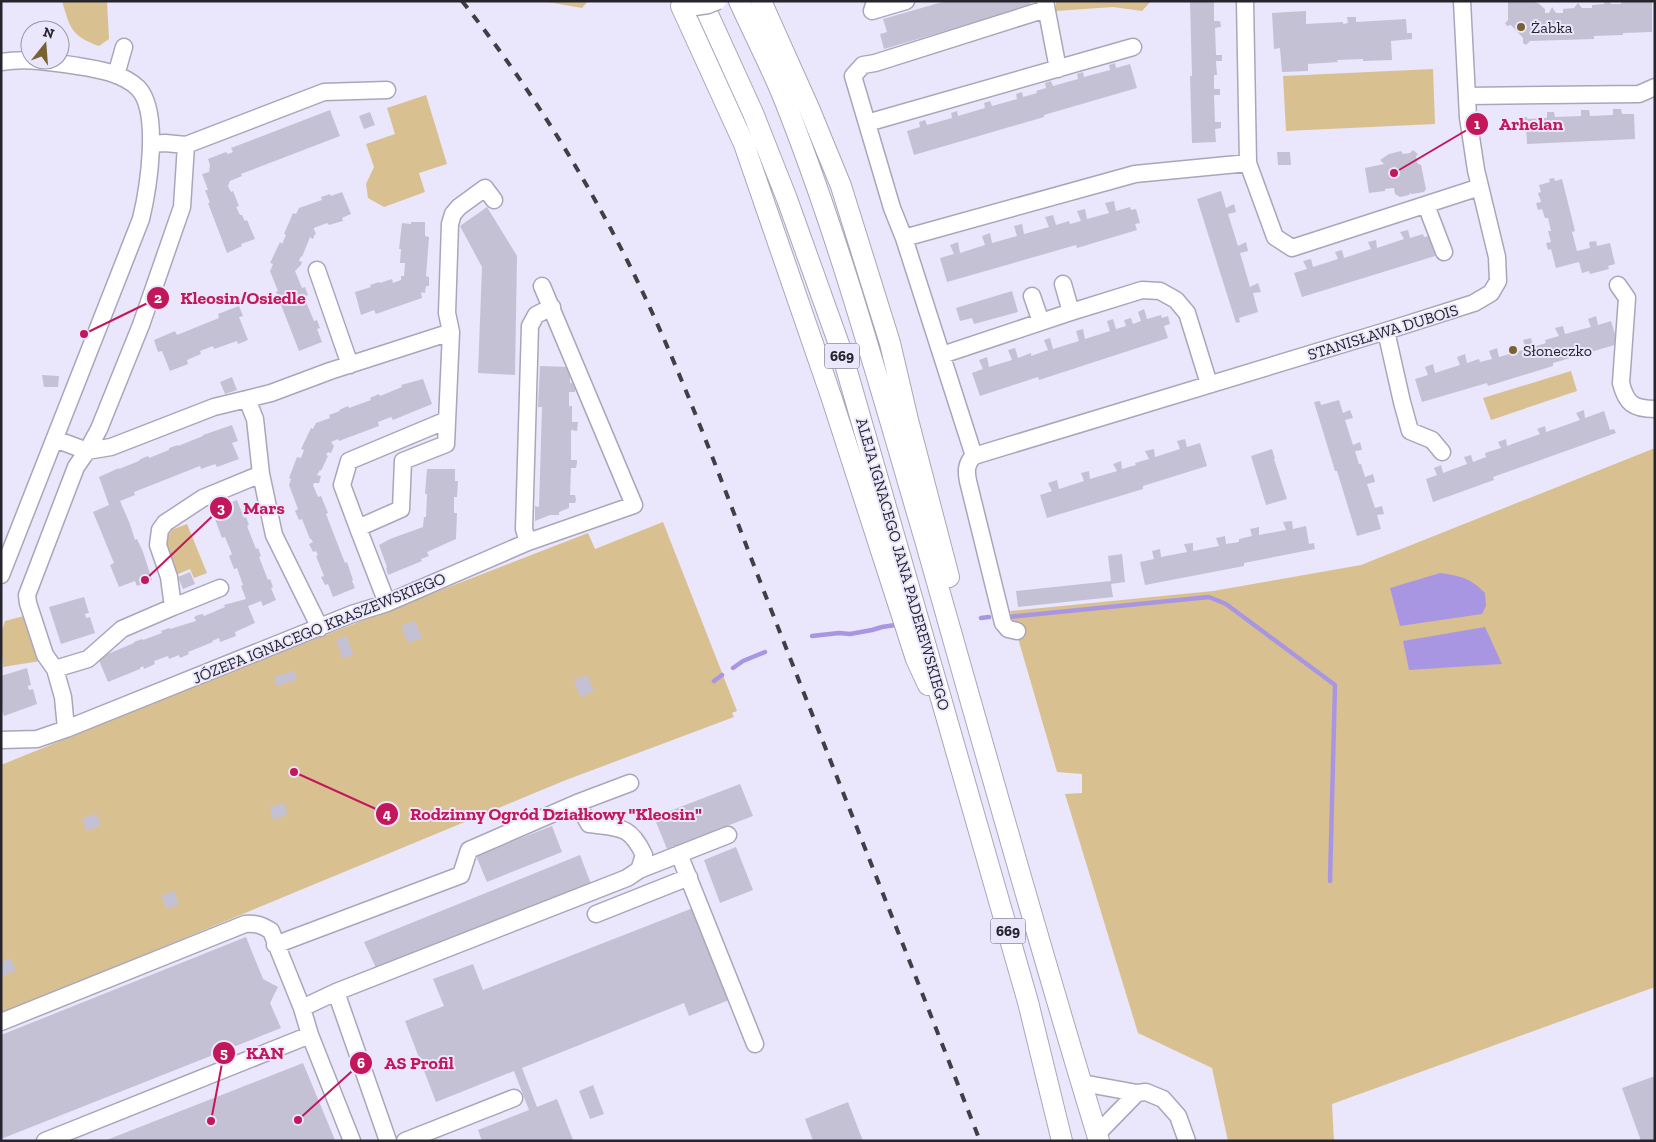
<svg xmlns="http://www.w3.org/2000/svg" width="1656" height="1142" viewBox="0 0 1656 1142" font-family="'Zilla Slab',serif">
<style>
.green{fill:#d9c091}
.water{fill:#a996e2}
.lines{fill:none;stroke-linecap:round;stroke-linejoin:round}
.stream{stroke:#a996e2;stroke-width:4.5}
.building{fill:#c5c1d5}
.minor-casing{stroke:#aaa6ba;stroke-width:19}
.major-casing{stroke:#aaa6ba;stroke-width:22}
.minor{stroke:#fff;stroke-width:16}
.major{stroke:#fff;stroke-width:20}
.rail{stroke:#403e47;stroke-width:4;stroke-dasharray:9 9;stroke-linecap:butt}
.minor-bridge-casing{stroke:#aaa6ba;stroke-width:19;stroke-linecap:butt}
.minor-bridge{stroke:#fff;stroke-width:16}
.poi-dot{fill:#796132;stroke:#eae6fb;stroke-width:2}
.labels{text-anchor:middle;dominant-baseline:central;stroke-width:4;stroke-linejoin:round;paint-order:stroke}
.shield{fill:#eae6fb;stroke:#615e6a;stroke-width:1}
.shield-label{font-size:15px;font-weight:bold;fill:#26242c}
.poi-label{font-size:16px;fill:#26242c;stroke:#eae6fb;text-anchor:start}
.street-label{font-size:16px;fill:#26242c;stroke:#eae6fb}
.leader{fill:none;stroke:#c2185b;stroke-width:2}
.callout-dot{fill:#c2185b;stroke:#eae6fb;stroke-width:2}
.mark-label{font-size:15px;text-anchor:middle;font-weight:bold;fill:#fff}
.callout-label{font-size:18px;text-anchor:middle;font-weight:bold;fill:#c2185b;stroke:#eae6fb;stroke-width:4;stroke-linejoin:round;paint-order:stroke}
</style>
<rect width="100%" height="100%" fill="#eae6fb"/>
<path class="green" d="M62 1H107L109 39 99 46C71 36 70 28 62 1Z
M542 1H588L582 8Z
M1056 1H1151L1142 11 1113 7 1056 11Z
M1433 69 1435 124 1286 131 1283 76Z
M426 95 447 164 419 173 425 192 384 207 368 198 366 184 374 167 366 144 395 134 387 108Z
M1571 371 1577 391 1491 420 1483 398Z
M1655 448V987L1332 1104 1334 1141H1228L1212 1068 1138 1033 1065 794 1082 793V774L1057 772 1010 611 1213 591 1361 565Z
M663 522 737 711 732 713 734 717 566 780 23 1005 1 1012V765L248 665 588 533 595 549Z
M187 524 207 573 194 578 190 569 176 575 165 545 171 530Z
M24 616 40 661 3 667 1 634 5 621Z"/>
<path class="water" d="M1440 573C1461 576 1470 578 1485 593L1486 606 1482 614 1400 626 1390 588Z
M1485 627 1502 664 1409 670 1403 641Z"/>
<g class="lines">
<path class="stream" d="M1009 617 1209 597 1226 604 1335 685 1330 881
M981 618 989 617
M812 636 839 633 850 634 872 630 882 627 895 625
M733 668 743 661 765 652
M714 681 722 675"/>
</g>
<path class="building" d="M946 1H1030L1031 6 884 49 880 34 887 32 883 19Z
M1190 1H1214V21H1220L1221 27 1215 28 1216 55H1222V61H1216L1217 75H1214V89H1220V95H1214L1215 122H1221V128L1215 129 1216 142 1192 143 1190 76H1192Z
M1508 1H1535L1536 3H1538L1545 9V13H1549L1552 7 1556 13H1563V9L1574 8 1578 3 1582 8H1592V5L1604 4 1605 1H1610L1611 4H1621V1H1652V32L1623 33V35L1594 36V39L1530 41 1526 45 1523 43V38L1511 25 1507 26 1505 23 1508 20Z
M1306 11V24L1343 22V24L1348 23 1347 17H1356V22L1406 19 1407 33H1412V39L1391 41 1392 60 1363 61V59L1337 60 1338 62 1308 64V71L1282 72 1280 48 1274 49 1272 13Z
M1115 63 1116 68 1130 64 1137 88 1044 115V117L914 155 907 131 920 127 919 122 925 120 927 125 952 118 951 113 957 111 958 116 985 108 984 103 990 101 992 106 1017 99 1016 94 1022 92 1023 97 1037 93 1036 91 1046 88 1045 83 1051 81 1053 86 1078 79 1077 74 1083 72 1084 77 1110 70 1109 65Z
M1613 109H1621L1622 114H1634L1635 139 1527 144 1526 125H1523L1521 123V117H1527V119L1547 118V112H1554L1555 117 1581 116V110H1589L1590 116 1613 115Z
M330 110 340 136 241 174 242 176 230 181 228 186 231 192 233 191 239 206 236 207 240 215H242L245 221 247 220 255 239 241 244 242 246 227 253 208 203H210L205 190H208L202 174 209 172 210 165 208 159 226 152 228 154 233 152 231 148Z
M370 112 375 125 364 129 359 116Z
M1413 150 1418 154 1416 156 1417 163 1421 165 1426 189 1424 192 1412 194 1410 193 1409 195 1400 197 1395 194 1394 188 1385 189V191L1369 193 1365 168 1384 164 1380 160 1389 154 1401 151 1403 154 1410 153Z
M1277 152H1290L1291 165H1278Z
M1554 178 1555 181 1562 179 1575 231 1572 232 1577 251 1590 248 1589 242 1596 241 1597 246 1610 243 1615 264 1608 266 1609 269 1590 274 1589 271 1582 273 1579 262 1556 268 1551 249 1548 250 1546 243 1551 242 1548 231H1551L1548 218H1545L1542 209 1538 210 1536 203 1541 202 1538 193 1541 192 1539 185 1550 182 1549 179Z
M1221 191 1226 208 1234 204 1236 212 1228 214 1238 246 1246 242 1248 251 1240 253 1250 287 1258 283 1261 292 1253 293 1258 312 1239 318 1240 322 1236 323 1197 199Z
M342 192 351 214 342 218 343 221 329 225 327 223 314 228V230L316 233 314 236 313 239 310 237 302 257 301 256 299 261 302 262 301 265 295 271 302 288 305 287 308 295 304 297 314 321 317 320 320 328 317 329 322 342 299 351 276 292 278 291 270 271 273 264 270 263 280 242 282 244 286 235 284 234 293 213 296 214 299 208 322 200 321 197 330 194 331 196Z
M1114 201 1116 211 1130 207 1131 210 1136 209 1140 223 1135 224 1137 230 1077 248 1076 245 947 282 940 258 954 254 950 245 958 242 960 253 985 245 982 236 990 233 992 243 1017 236 1014 226 1022 224 1024 234 1049 227 1045 217 1053 215 1056 225 1069 221 1070 224 1081 221 1077 211 1085 209 1087 219 1109 213 1105 203Z
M487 207 517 256 515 375 478 373 482 267 460 226Z
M411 222H425V236L429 237 426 276 429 277V286H426L425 293 421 292 422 298 393 308 376 314 374 310 361 315 355 292 371 287 370 285 379 282 380 283 392 279 393 283 401 280V276H404L405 263H400L401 249H399L402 223 411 224Z
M1408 230 1410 238 1423 234 1424 237 1429 236 1435 256 1302 297 1294 273 1307 269 1303 261 1311 259 1313 267 1338 259 1335 252 1342 250 1344 258 1371 249 1368 242 1376 240 1377 248 1404 239 1400 232Z
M1012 291 1018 312 974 324 972 318 960 321 956 308Z
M239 306 243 316 239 317 248 340 238 344 237 341 214 349 213 346 200 351 201 354 187 360 188 364 170 371 162 351 158 352 154 340 175 331 177 335 219 318 218 314Z
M1144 309 1147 319 1161 315 1162 318 1168 316 1170 324 1164 326 1168 338 1039 380 1038 377 980 396 972 373 983 369 979 360 987 357 989 367 1012 360 1008 350 1015 348 1018 358 1031 353V356L1048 350 1044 340 1050 338 1053 349 1079 341 1076 331 1083 329 1085 339 1110 331 1107 321 1113 319 1116 329 1126 326 1124 320 1131 318 1133 324 1141 321 1138 312Z
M1596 316 1598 325 1611 321 1618 344 1553 363V366L1488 386 1487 383 1422 402 1415 379 1428 375 1425 367 1433 364 1435 373 1460 365 1457 357 1465 354 1467 363 1479 359 1480 362 1492 359 1489 351 1497 348 1499 357 1526 349 1523 340 1531 338 1533 347 1546 343 1545 340 1559 336 1555 328 1563 326 1565 334 1591 327 1588 319Z
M540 366 570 367V383H575V392H569V406H572V422H578L577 431 571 430V460H577V463L576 468H571L570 495H575L576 500 575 503H569V508L559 512V515H550L535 521V506L539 507 542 407H538Z
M42 375 59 376 58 387H44Z
M232 377 237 390 225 394 220 382Z
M423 379 432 404 393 420 391 417 378 422 379 426 339 441 338 439 331 442 334 446 331 453 328 452 326 455 328 456 321 471 320 470 317 475 321 476 319 483H314L313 485 318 497 321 496 328 513 326 514 345 563 347 562 353 580 352 581 355 588 333 597 328 584 325 585 321 577 324 576 316 556 318 555 316 551 313 552 309 544 313 542 311 539H310L302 519 299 520 295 511 298 509 289 485 291 479 289 478 297 457 301 458 304 450 301 449 311 428 313 429 316 423 330 418 329 415 340 411 339 410 348 406 349 408 371 400 370 398 379 394 380 396 402 387 401 385Z
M1339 400 1343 413 1350 410 1353 418 1345 420 1353 445 1360 442 1362 450 1355 451 1359 464H1361L1365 477 1373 474 1375 482 1367 484 1375 508 1382 506 1384 514 1377 515 1381 529 1357 536 1337 471H1335L1314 402 1320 401 1321 405Z
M1584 410 1585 418 1604 411 1610 430 1614 429 1616 433 1493 477 1494 480 1433 502 1426 479 1437 475 1434 468 1441 465 1443 473 1467 464 1464 457 1471 455 1473 462 1486 457 1485 453 1501 448 1498 442 1506 439 1507 446 1540 434 1537 429 1545 426 1546 432 1580 420 1576 413Z
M232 425 238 441 232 443 239 459 217 467 215 464 201 469 200 466 134 492 135 495 120 501 130 524 135 540 137 539 143 552 152 580 137 586 135 581 119 587 110 565 114 563 93 512 109 505 99 477 119 468V469L139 461V460L143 458 148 456 149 458 169 450V448L178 445V446L203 436V435Z
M1185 439 1187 447 1200 443 1207 466 1143 486V489L1047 518 1040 495 1052 491 1048 483 1057 480 1059 489 1084 481 1081 473 1089 471 1090 479 1117 471 1113 464 1121 461 1122 469 1136 465 1135 463 1149 459 1145 451 1154 449 1155 457 1180 449 1177 441Z
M1272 449 1275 459H1274L1287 499 1266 505 1251 456Z
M427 469H455V481H458L457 497H454V513H457L456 539 427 552 429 556 421 559 422 561 388 575 386 568 387 567 379 545 390 539 423 527 424 517H426L427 494H425Z
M237 500 244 518 246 517 249 525 247 526 256 549 258 548 261 556 259 557 268 580 270 579 273 587 271 588 276 600 263 606 261 601 248 606 255 623 235 632 236 636 220 642 219 638 212 641 213 642 188 652 189 654 180 658 179 655 169 659 168 656 154 661 155 664 144 669 143 666 140 668V669L108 682 98 658 134 643V642L142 639 143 640 162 633 161 631 169 628 170 629 196 621 194 617 198 615 203 614 204 616 225 607 224 605 246 599 241 586 243 585 237 568 234 569 229 556 232 554 225 537 222 538 215 519 218 518 214 509Z
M1292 521 1293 529 1306 526 1309 544 1314 543 1315 549 1244 563V566L1145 585 1140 562 1154 559 1152 551 1160 549 1161 557 1187 552 1184 544 1193 543V551L1219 546 1216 538 1225 536 1226 544 1239 542V539L1252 536 1250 529 1259 527V535L1286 530 1283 522Z
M1122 554 1125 582 1111 584 1113 597 1018 607 1016 591 1111 581 1108 556Z
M190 572 195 584 183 589 178 577Z
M84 597 89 613 85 614 86 618 90 617 95 633 61 644 49 607Z
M415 621 422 638 408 643 401 626Z
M347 636 353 655 343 659 336 640Z
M27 668 31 685 28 686V687L29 690 33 689 37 704 4 716 1 707V676Z
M294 671 297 680 277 686 274 677Z
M587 675 594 691 580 697 574 680Z
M740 784 753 816 667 849 654 817Z
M284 803 287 815 273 820 270 807Z
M96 813 101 825 87 831 82 819Z
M552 826 562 852 487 882 476 856Z
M736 847 753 890 720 903 704 860Z
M580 855 591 884 377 970 364 942Z
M174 891 179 904 167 909 161 896Z
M693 908 729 1000 689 1016 684 1003 522 1068 537 1107 557 1099 573 1140 482 1141 478 1130 529 1110 514 1071 436 1102 405 1021 444 1006 433 979 473 964 483 990Z
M246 937 263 979 278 987 270 1003 281 1028 1 1139V1035Z
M10 958 16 970 1 977V962Z
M303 1063 335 1140 104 1141Z
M1655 1076V1141H1641L1622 1088Z
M593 1085 604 1114 590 1119 579 1091Z
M848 1102 863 1141H813L805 1119Z"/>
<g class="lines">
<defs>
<path id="minor" d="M875 1 872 11 906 1
M1045 1 1058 69
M1245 1 1248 163 1275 237 1292 248 1480 187
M1046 9 875 63 863 65 853 76 892 208 904 238 974 456 1386 331 1474 303 1491 293 1498 281 1497 257 1476 170 1468 117 1462 1
M1 62C27 58 52 62 78 66 97 69 123 73 138 88 161 112 148 190 141 219L1 575
M116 75 124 47
M1467 96 1639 94 1655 87
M867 123 1133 47
M186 145 324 92 387 90
M1426 205 1444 252
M904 238 1135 174 1248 163
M317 270 350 365
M1063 284 1071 312
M1618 285 1627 298 1621 383C1626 403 1633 409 1655 409
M1032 296 1041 322
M1386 331 1402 402 1410 431 1432 440 1442 452
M942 355 1071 312 1142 290 1160 291 1176 300 1187 313 1209 384
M55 439 87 451 111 447 214 407 247 399
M974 456C966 463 966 471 968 481L1003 623 1008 629 1017 631
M358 528 342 485 349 461 447 420
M528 542 524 529 530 326 536 315 552 307
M387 603 358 528 401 509 403 461 446 444 451 332
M173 607 220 588
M320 628 274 535 261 474 255 419 247 399 271 393 330 371 451 332 447 313 450 224 453 214 459 207 485 188 494 200
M55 669 88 659 122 629 173 607 169 577 158 545 160 530 165 523 203 498 261 474
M66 729 63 697 55 669 45 655 28 603 27 595 76 467 87 451 99 429 141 325 182 207 186 145 165 143 151 144
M1 740 37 739 66 729 352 614 387 603 528 542 634 505 542 286
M679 854 755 1044
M639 870 728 835
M596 914 689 877
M275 945 461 875 469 850 577 803 630 783
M336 992 388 1141
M302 1008 336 992 627 878 639 870 644 855C630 825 620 828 589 824L577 803
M1 1022 245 924C256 923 262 925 271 931L302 1008 310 1035 352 1141
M1082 1083 1137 1093 1146 1092 1163 1099 1178 1116 1187 1141
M1097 1134 1137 1093
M45 1141 310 1035
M405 1141 514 1098"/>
<path id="major" d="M702 1 753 113 787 199 841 350 1028 1002 1062 1141
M739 1C753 32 769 63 782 94 840 239 881 391 925 540 982 741 1038 942 1099 1141
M761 1 809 108 841 186 890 343 908 420 949 577
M681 6 744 144 831 396 916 659 928 685"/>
</defs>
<use href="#minor" class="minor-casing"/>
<use href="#major" class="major-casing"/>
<use href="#minor" class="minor"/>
<use href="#major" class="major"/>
<path class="rail" d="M462 1C526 82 581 169 628 262 684 374 726 495 772 612 841 788 911 964 980 1141"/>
<defs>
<path id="minor-bridge" d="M695 7 708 5 718 1"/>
</defs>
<use href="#minor-bridge" class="minor-bridge-casing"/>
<use href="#minor-bridge" class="minor-bridge"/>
</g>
<g class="poi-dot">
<circle cx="1521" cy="27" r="5"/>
<circle cx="1513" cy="350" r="5"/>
</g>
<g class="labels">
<g class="shield">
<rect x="824.5" y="343.5" width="35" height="25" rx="4"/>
<rect x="990.5" y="918.5" width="35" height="25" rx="4"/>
</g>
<g class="shield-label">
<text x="842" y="356">669</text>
<text x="1008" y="931">669</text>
</g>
<g class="poi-label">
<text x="1531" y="27">Żabka</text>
<text x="1523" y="350">Słoneczko</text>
</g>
<g class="street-label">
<text transform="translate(1383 332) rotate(-17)">STANISŁAWA DUBOIS</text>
<text transform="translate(903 564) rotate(74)">ALEJA IGNACEGO JANA PADEREWSKIEGO</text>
<text transform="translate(319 628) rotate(-22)">JÓZEFA IGNACEGO KRASZEWSKIEGO</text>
</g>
</g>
<path class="leader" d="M1394 173L1477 124M84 334L158 298M145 580L221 508M294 772L387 814M211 1121L224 1053M298 1120L361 1063"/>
<g class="callout-dot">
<circle cx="1394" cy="173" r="5"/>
<circle cx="84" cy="334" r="5"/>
<circle cx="145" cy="580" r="5"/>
<circle cx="294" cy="772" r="5"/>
<circle cx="211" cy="1121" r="5"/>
<circle cx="298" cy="1120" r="5"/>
<circle cx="1477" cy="124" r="12"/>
<circle cx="158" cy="298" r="12"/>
<circle cx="221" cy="508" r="12"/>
<circle cx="387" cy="814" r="12"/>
<circle cx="224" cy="1053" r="12"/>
<circle cx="361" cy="1063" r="12"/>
</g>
<g class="mark-label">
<text x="1477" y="129">1</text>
<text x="158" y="303">2</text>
<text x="221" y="513">3</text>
<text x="387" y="819">4</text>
<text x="224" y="1058">5</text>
<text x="361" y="1068">6</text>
</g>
<g class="callout-label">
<text x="1531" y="130">Arhelan</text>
<text x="243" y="304">Kleosin/Osiedle</text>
<text x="264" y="514">Mars</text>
<text x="556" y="820">Rodzinny Ogród Działkowy "Kleosin"</text>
<text x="265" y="1059">KAN</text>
<text x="419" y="1069">AS Profil</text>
</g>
<rect width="1656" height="1142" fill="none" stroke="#26242c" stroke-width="5"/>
<g transform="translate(45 45) rotate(17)"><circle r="24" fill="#eae6fb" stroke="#9c98a8"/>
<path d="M0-4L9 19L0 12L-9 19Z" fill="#796132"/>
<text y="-8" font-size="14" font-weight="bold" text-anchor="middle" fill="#26242c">N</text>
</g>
</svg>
